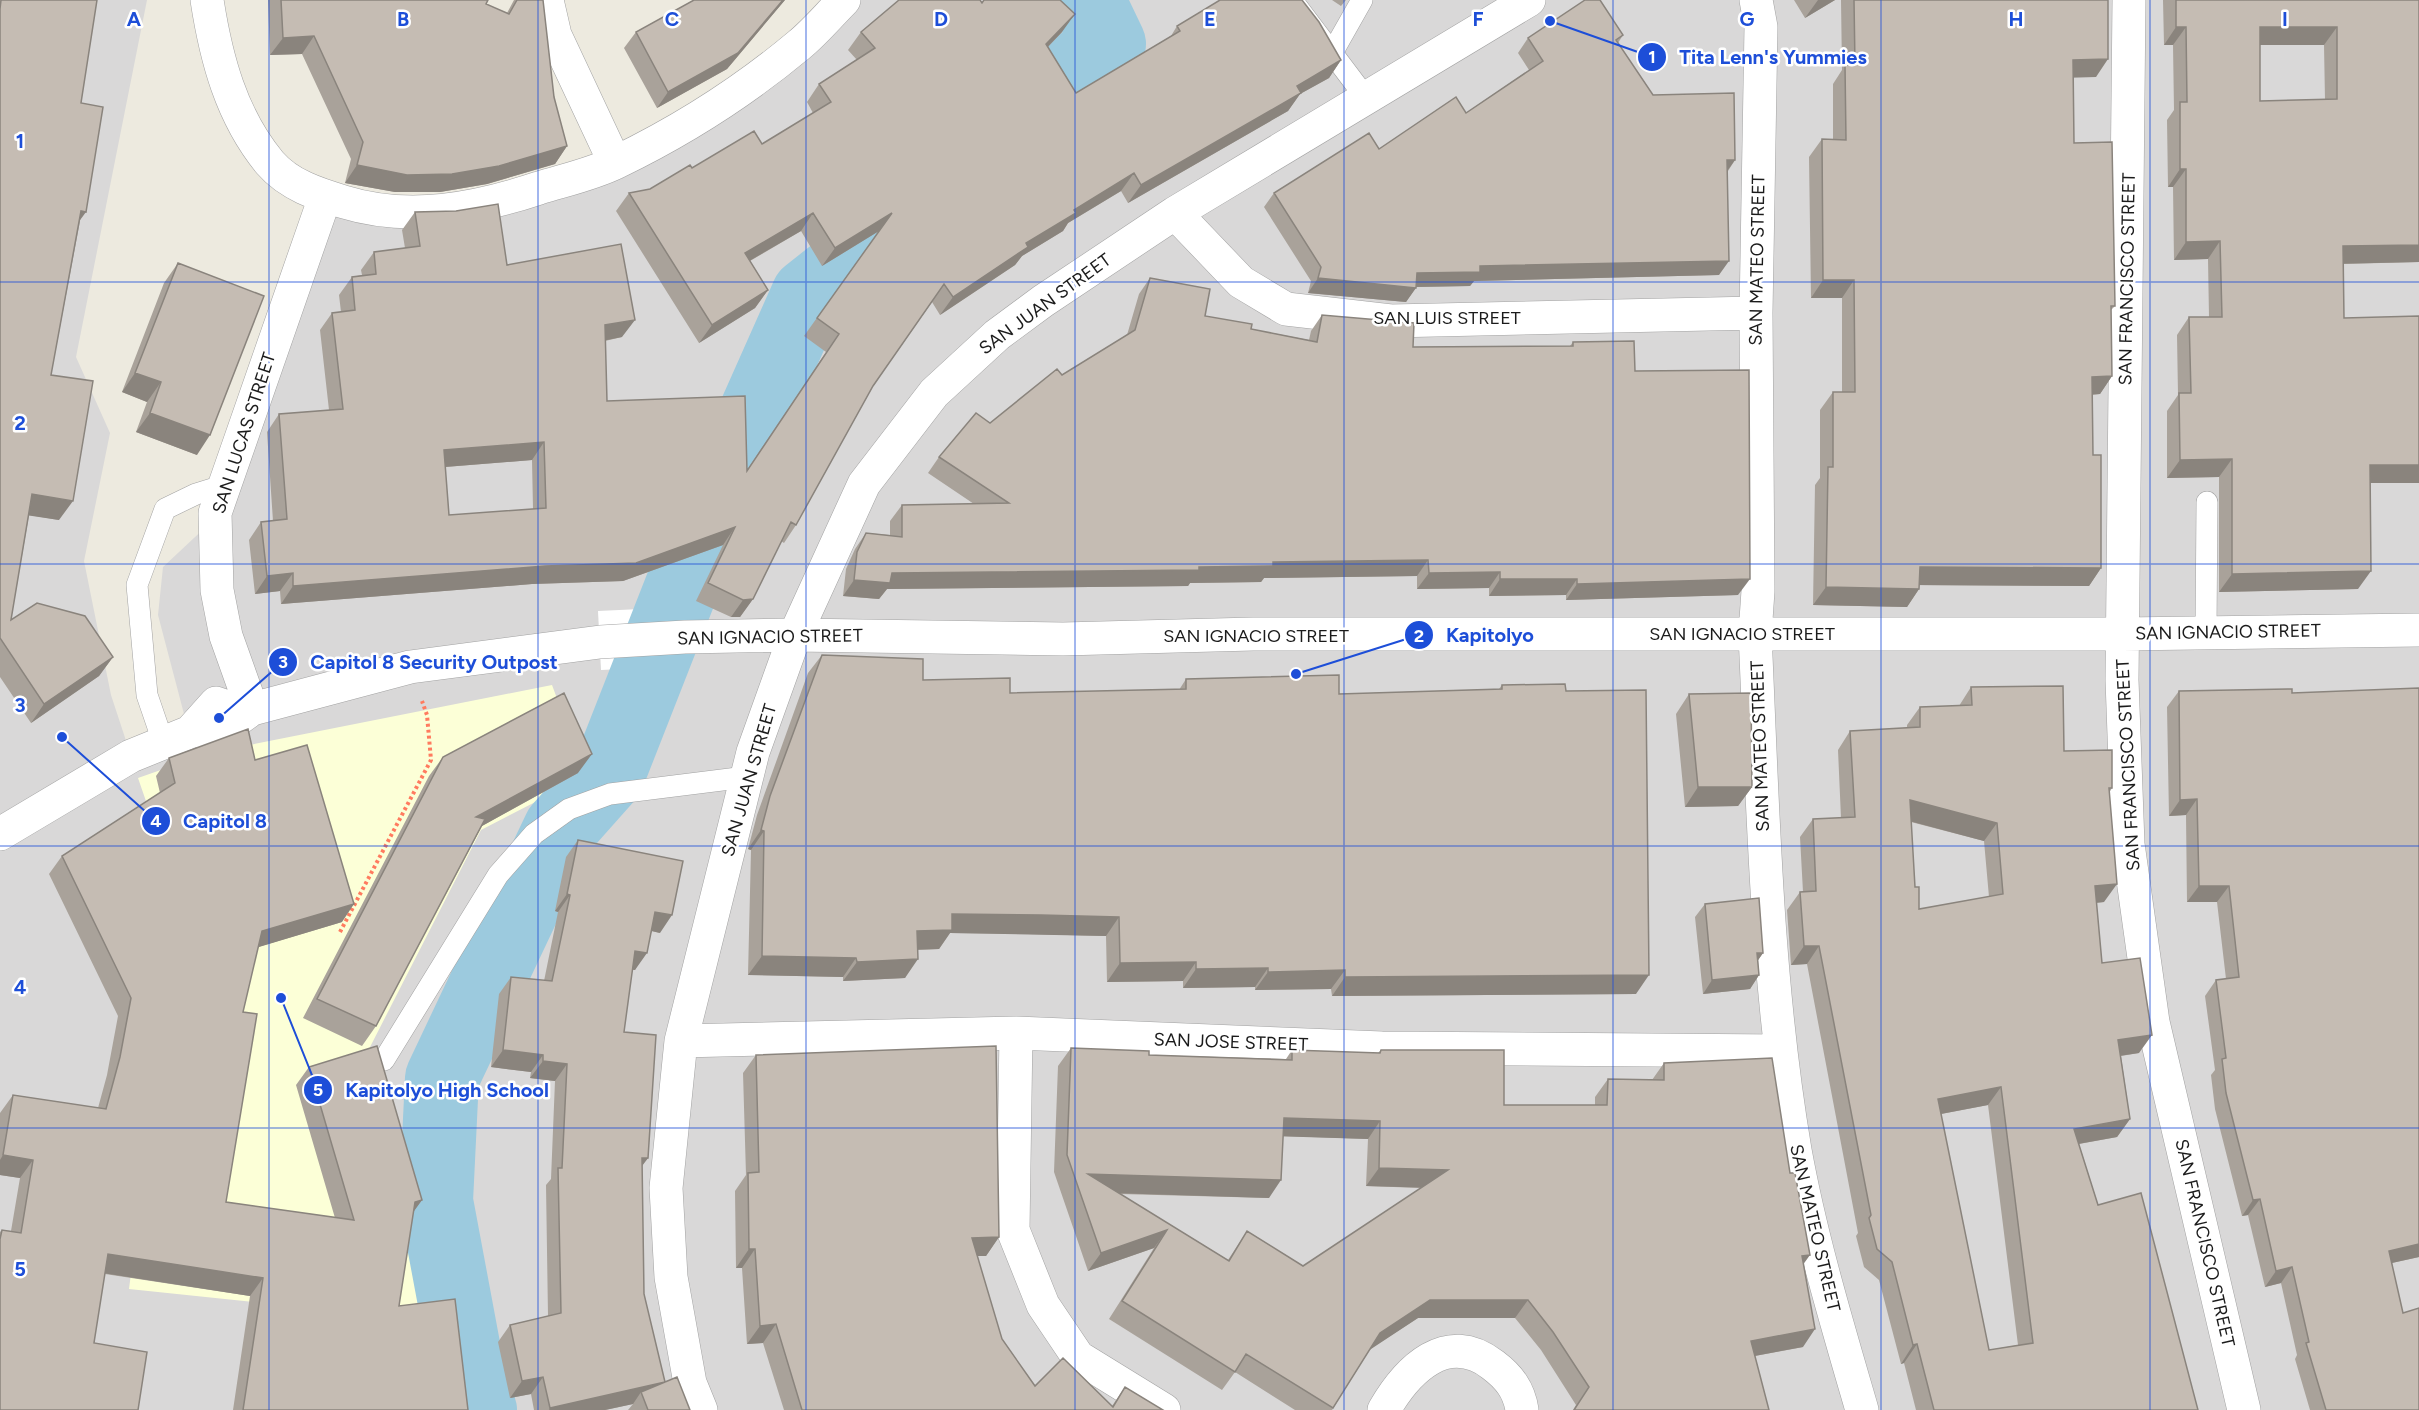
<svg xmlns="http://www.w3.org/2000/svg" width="2419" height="1410" viewBox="0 0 2419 1410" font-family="Figtree,sans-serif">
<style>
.residential{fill:#d9d8d8}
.education{fill:#fcffd7}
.pier{fill:#fff}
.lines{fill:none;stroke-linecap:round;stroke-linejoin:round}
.river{stroke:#9ccade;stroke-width:74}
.service-casing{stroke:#a2a2a2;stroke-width:22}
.minor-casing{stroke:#a2a2a2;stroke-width:34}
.path{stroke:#ff7b5f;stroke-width:4;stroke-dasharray:3 3;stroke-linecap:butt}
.service{stroke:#fff;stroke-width:21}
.minor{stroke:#fff;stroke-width:33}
.wall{fill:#a9a29a;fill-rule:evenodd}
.shaded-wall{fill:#8a847d}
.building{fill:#c5bcb3;stroke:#8a847d;stroke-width:1.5;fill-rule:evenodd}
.grid{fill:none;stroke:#1d4ed8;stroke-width:1.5;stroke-opacity:0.55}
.labels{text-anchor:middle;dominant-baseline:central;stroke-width:5;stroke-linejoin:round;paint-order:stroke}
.street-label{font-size:18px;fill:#1b1b1b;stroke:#fff}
.grid-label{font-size:20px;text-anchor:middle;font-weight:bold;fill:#1d4ed8;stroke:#fff;stroke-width:5;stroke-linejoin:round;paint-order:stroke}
.leader{fill:none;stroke:#1d4ed8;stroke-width:2}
.callout-dot{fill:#1d4ed8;stroke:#fff;stroke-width:2}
.mark-label{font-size:18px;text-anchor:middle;font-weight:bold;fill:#fff}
.callout-label{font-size:20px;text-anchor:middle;font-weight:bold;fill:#1d4ed8;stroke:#fff;stroke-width:5;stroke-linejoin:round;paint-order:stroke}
</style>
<rect width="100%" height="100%" fill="#edeadf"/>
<path class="residential" d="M0 0H147L76 357 110 433 84 561 111 695 132 759 189 733 158 615 163 567 210 523 326 197 440 211 638 152 844 0H2419V1410H0Z"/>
<path class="education" d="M552 685 586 776 481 830 369 1049 438 1301 390 1316 129 1289 173 947 177 891 138 778 209 753Z"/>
<path class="pier" d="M683 607 687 666 601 670 598 611Z"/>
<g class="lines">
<path class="river" d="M480 1410 473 1399 436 1201 442 1078 560 829 608 775 708 520 808 295 941 190 942 167 1109 44 1088 0"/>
<defs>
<path id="service" d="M1292 0 1366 98
M1332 53 1362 0
M2206 632 2207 502
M160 733 147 695 137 585 165 509 196 494 225 485
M384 1060 498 875 534 834 569 809 610 794 746 777"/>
<path id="minor" d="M207 0C216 58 231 116 270 163 289 185 317 194 344 202 409 222 476 209 539 188 565 180 593 174 617 162 681 131 744 91 799 45 815 32 829 15 844 0
M547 0 555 35 615 163
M1756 0 1761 27 1756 313 1758 591 1755 634C1763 807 1766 979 1795 1150 1811 1238 1837 1324 1862 1410
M2129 0 2122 680 2128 844 2153 1022 2244 1410
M1175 213 1241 282 1286 309 1391 321 1756 313
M252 709 226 636 217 590 215 513 325 197
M191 731 223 730 252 709 410 667 600 642 685 637 795 635 1063 639 1253 634H2123L2419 630
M0 834 131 756 190 732 216 703 245 713
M1016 1033 1013 1230 1043 1305 1078 1357 1164 1410
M681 1041 1016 1033 1382 1048 1781 1051
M701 1410 690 1383 671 1277 666 1188 681 1041 753 752 795 635 864 484 934 393 997 335 1043 301 1175 213 1529 0
M1384 1410C1407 1370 1447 1329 1493 1365 1509 1377 1519 1390 1522 1410"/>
</defs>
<use href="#service" class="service-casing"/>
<use href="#minor" class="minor-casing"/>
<path class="path" d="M340 932 431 760 427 715 422 701"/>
<use href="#service" class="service"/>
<use href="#minor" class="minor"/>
</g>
<path class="wall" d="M0 0H97L81 103 80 221 51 375 59 520 29 515 11 620 113 657 99 676 31 723 0 677Z
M268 0H488L486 4 507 13 514 0H543L554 97 567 146 555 164 487 184 440 192H395L345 183 351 159 302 54 270 55Z
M694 0H785L727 69 657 108 624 48 636 32Z
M1332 0H1346L1341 6Z
M1794 0H1835L1805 18Z
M1841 0H2108L2096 77H2074V143L2115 306 2111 310 2112 376 2100 394 2092 395 2093 455 2101 568 2089 586 1919 585V589L1907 607 1813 605 1815 485 1820 478V410L1833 392H1842V298H1811L1809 157 1822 139H1833V84L1842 70Z
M2163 0H2419V262L2343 264 2344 318 2370 483 2358 589 2219 592V477L2167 478V411L2178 395 2177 335 2189 317H2209L2208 259 2174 260 2173 187H2168L2167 120 2174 110 2173 45H2164ZM2260 45H2324L2325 100 2260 101Z
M982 3 1062 32 1048 47 1076 93 1171 36 1177 26 1341 60 1329 78 1300 94 1288 111 1128 203 1121 191 1068 223 1063 231 1022 256 1015 265 940 315 932 302 873 386 796 525 784 543 781 541 753 599 740 617H731L696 601 723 545 623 581 532 584 281 604 280 591 255 594 249 540 261 522 273 521 267 432 279 414 329 410 320 330 332 313 341 312 339 295 352 277 362 275 361 270 374 252 405 248 402 230 415 212 507 265 622 337 605 341 607 401 747 470 826 352 804 336 879 231 822 266 801 231 750 261 768 290 755 308 699 343 616 211 629 193 650 189 692 168 762 144 813 113 807 102 819 84 857 60 848 50 861 32ZM532 460 533 509 449 515 445 467Z
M1623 35 1618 43 1653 95 1735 160 1728 171 1719 275 1474 281 1470 286 1416 287 1406 302 1308 293 1311 281 1264 207 1274 193 1466 113 1529 70 1518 53 1528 38Z
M178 263 197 455 136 432 147 402 122 392 164 283Z
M1150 278 1205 316 1251 329 1309 340 1311 331 1322 315 1413 347 1570 346 1573 342 1635 371 1738 595 1566 600V595L1489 596V588L1417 589V576L1264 578 1261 582 1190 583 1188 586 887 589 879 599 843 596 846 569 855 549 866 533 890 535V521L902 505 974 504 928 473 939 457 1062 375 1127 335 1139 294Z
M822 655 923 680 1010 693 1179 690 1186 679 1339 694 1499 689 1502 685 1566 691 1636 994 1332 996 1331 989 1255 990V987L1183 988V981L1107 982 1106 936 1028 934 950 933 939 949 918 950 905 978 843 981V977L748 975 751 850 748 849 757 815 808 673Z
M1971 687 2064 751 2112 788 2109 793 2104 902 2096 903 2102 963 2139 1053 2121 1056 2130 1119 2117 1137 2079 1144 2098 1205 2198 1410H1916L1904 1363 1901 1364 1879 1280 1864 1267 1856 1236 1858 1233 1807 964 1791 965 1787 910 1800 892H1803L1800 837 1813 819 1841 818 1838 750 1850 731 1907 728V725L1920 707 1959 706ZM1911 822 1984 841 1989 897 1919 909 1915 887ZM1988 1105 2018 1345 1989 1350 1941 1114Z
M2179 691 2292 693 2419 1257 2392 1263 2419 1410H2310L2295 1359 2297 1355 2281 1283 2265 1287 2248 1215 2242 1216 2215 1109 2211 1075 2215 1070 2205 996 2216 980 2226 979 2217 902H2187L2186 815 2169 816 2167 707Z
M1689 694 1752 787 1738 806 1685 807 1676 714Z
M443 757 578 773 482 826 376 1026 362 1046 303 1018 429 776Z
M169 758 255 760 342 922 258 947 243 1012 226 1202 335 1218 296 1085 309 1067 422 1200 413 1212 399 1306 468 1410H233L250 1296 105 1274 0 1410V1232L2 1230 11 1231 20 1178 0 1175V1113L13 1095 98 1108 107 1075 118 1016 49 874 62 856 160 793 156 776Z
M578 840 660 933 652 931 635 970H632L624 1032 648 1158 642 1166 644 1294 665 1382 690 1410H628L633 1404 605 1410H534L531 1394 510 1398 498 1342 510 1325 548 1316 546 1185 551 1179 555 1081 530 1078 531 1072 491 1067 499 994 511 977 544 981 558 912 555 911 566 857Z
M1705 904 1763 953 1758 960 1759 975 1750 989 1703 994 1695 917Z
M1071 1048 1149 1055 1286 1059 1292 1050 1378 1053 1381 1050 1504 1105H1595V1097L1608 1079 1652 1080 1664 1063 1804 1264 1803 1347 1755 1356 1769 1410H1573L1576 1405 1541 1350 1515 1318H1418L1370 1349 1332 1410H1295L1235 1372 1222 1390 1109 1319 1154 1248 1088 1271 1054 1172 1058 1066ZM1283 1136 1368 1139 1366 1186 1421 1188 1303 1266 1247 1231 1228 1260 1120 1194 1269 1198Z
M756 1055 999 1237 986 1256H977L1002 1339 1035 1386 1112 1406 1125 1387 1163 1410H784L763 1343 747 1344 742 1268H736L735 1191 746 1175 743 1073Z"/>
<path class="shaded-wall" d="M783 0H785L727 69 657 108 668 92Z
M1818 0H1835L1805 18Z
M1075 14 1062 32 1033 62 1046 44Z
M2176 27H2186L2173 45H2164Z
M2260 27H2337L2324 45H2247Z
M314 36 302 54 270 55 283 38Z
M2108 59 2096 77 2061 78 2073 60Z
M1341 60 1329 78 1300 94 1288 111 1128 203 1141 185 1297 86Z
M567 146 555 164 487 184 440 192H395L345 183 357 165Z
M1727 160H1735L1725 174Z
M2180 169H2186L2173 187H2168Z
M1134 173 1121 191 1068 223 1063 231 1022 256 1015 265 940 315 953 297 1026 243 1074 210Z
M81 211 86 212 72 231Z
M813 213 801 231 732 271 745 253Z
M892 213 879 231 822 266 835 248Z
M2220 241 2208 259 2174 260 2186 242Z
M2419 245V262L2330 264 2343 246Z
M1729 261 1719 275 1474 281 1470 286 1414 287 1416 288 1406 302 1308 293 1318 278 1417 273 1480 266Z
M1823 280H1854L1842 298H1811Z
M768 290 755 308 699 343 712 325Z
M635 320 622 337 592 343 605 325Z
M135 373 161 382 147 402 122 392Z
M2112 376 2100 394 2080 395 2092 377Z
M150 413 210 435 197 455 136 432Z
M544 442 532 460 432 468 444 450Z
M2232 459 2219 477 2167 478 2180 460Z
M2370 465H2419V483H2357Z
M32 494 73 501 59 520 19 514Z
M735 527 723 545 623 581 532 584 281 604 293 586Z
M1428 560 1417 576 1264 578 1261 582 1190 583 1188 586 887 589 879 599 843 596 854 580 892 573 1199 567 1273 562Z
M1920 567 2101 568 2089 586 1907 585Z
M2371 571 2358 589 2219 592 2232 574Z
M1500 572 1489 588 1417 589 1429 573Z
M293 573 280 591 255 594 267 576Z
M1500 579H1577L1566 595 1489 596Z
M1750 579 1738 595 1566 600 1577 584Z
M1826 587 1919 589 1907 607 1813 605Z
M753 599 740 617H731L743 600Z
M113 657 99 676 31 723 44 704Z
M592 754 578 773 462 837 476 817Z
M1698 787H1752L1738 806 1685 807Z
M2197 799 2186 815 2169 816 2180 800Z
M1910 800 1997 823 1984 841 1898 818Z
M761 830 764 831 751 850 748 849Z
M2117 884 2104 902 2082 904 2095 886Z
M2199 886H2229L2217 902H2187Z
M567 894 570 895 558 912 555 911Z
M354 904 342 922 249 950 262 931Z
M655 912 672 915 660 933 643 929Z
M952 914 1041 915 1119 917 1106 936 950 933 939 949 904 950 917 931Z
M1804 946H1819L1807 964 1791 965Z
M635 951 647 953 635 970 623 968Z
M1757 953H1763L1754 966Z
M762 956 856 958 843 977 748 975Z
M918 959 905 978 843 981 857 962Z
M1196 962 1183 981 1107 982 1120 963Z
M1268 968 1255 987 1183 988 1196 969Z
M1345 970 1331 989 1255 990 1268 972Z
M1649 975 1636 994 1332 996 1345 977Z
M1759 975 1750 989 1703 994 1712 980Z
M2152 1035 2139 1053 2105 1058 2118 1040Z
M503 1050 543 1055 531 1072 491 1067Z
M543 1061 567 1064 555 1081 530 1078Z
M2001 1087 1988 1105 1925 1117 1938 1099Z
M1284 1118 1380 1121 1368 1139 1271 1136Z
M2130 1119 2117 1137 2061 1147 2074 1129Z
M3 1155 33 1160 20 1178 0 1175V1160Z
M642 1158H648L635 1175Z
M1379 1168 1448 1170 1435 1188 1366 1186Z
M1088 1174 1281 1180 1269 1198 1080 1192Z
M2260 1199 2248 1215 2242 1216 2253 1200Z
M422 1200 409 1218 415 1202Z
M1167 1230 1154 1248 1088 1271 1101 1253Z
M999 1237 986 1256H959L972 1238Z
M2419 1244V1257L2378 1266 2389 1251Z
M749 1249H755L742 1268H736Z
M108 1254 263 1278 250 1296 96 1272Z
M1810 1255 1797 1273 1802 1256Z
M2292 1267 2281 1283 2265 1287 2276 1271Z
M1430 1300H1528L1515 1318H1418L1368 1351 1380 1333Z
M776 1324 763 1343 747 1344 760 1326Z
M1815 1329 1803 1347 1738 1359 1751 1341Z
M1917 1344 1904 1363 1901 1364 1913 1345Z
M543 1377 531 1394 510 1398 522 1381Z
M665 1382 641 1392 633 1404 605 1410H549L550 1408Z"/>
<path class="building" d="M1 0H97L81 103 103 107 86 212 81 211 51 375 93 381 73 501 32 494 11 620 37 603 85 616 113 657 44 704 0 638V9Z
M281 0H488L486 4 509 14 517 0H543L554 97 567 146 499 166 452 174 407 175 357 165 363 142 314 36 283 38Z
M694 0H783L738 53 668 92 636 32Z
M899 0H980L982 3 984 0H1060L1075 14 1046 44 1076 93 1180 31 1177 26 1220 0H1302L1319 22 1341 60 1297 86 1301 93 1141 185 1134 173 1074 210 1076 213 1026 243 1028 247 953 297 944 284 873 386 796 525 791 522 753 599 743 600 708 583 735 527 636 563 545 566 293 586V573L267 576 261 522 287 519 279 414 343 409 332 313 355 310 352 277 376 274 374 252 420 246 415 212 456 211 498 204 507 265 621 244 635 320 605 325 607 401 745 396 747 471 839 334 817 318 892 213 835 248 813 213 745 253 768 290 712 325 629 193 650 189 690 165 692 168 754 131 762 144 831 102 819 84 875 48 861 32ZM544 442 546 508 449 515 444 450Z
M1585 0H1600L1623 35 1616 40 1653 95 1734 93 1735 160H1727L1729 261 1480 266V272L1417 273 1416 288 1318 278 1321 267 1274 193 1369 133 1379 149 1456 97 1466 113 1543 61 1528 38Z
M1854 0H2108V59L2073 60 2074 143 2112 142 2115 306H2111L2112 376 2092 377 2093 455H2101V568L1920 567 1919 589 1826 587 1828 467H1833V392H1855L1854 280H1823L1822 139 1846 140 1845 65H1855Z
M2176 0H2419V245L2343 246 2344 318 2419 316V465H2370L2371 571 2232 574V459L2180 460 2179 393H2191L2189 317H2222L2220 241 2186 242V169H2180V102H2187L2186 27H2176ZM2260 27H2337V99L2260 101Z
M178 263 264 296 210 435 150 413 161 382 135 373Z
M1150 278 1210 289 1205 316 1252 324 1251 329 1317 342 1322 315 1414 323 1413 347 1573 346V342L1634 341 1635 371 1749 370 1750 579 1577 584V579H1500V572L1429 573 1428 560 1273 562V566L1199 567V570L892 573 890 583 854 580 857 552 866 533 902 537V505L1009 503 939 457 976 413 990 423 1057 369 1062 375 1135 330Z
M822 655 923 659V680L1010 678V693L1186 689V679L1339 675V694L1502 689V685L1565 684 1566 691 1646 690 1649 975 1345 977V970L1268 972V968L1196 969V962L1120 963 1119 917 1041 915 952 914V930L917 931 918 959 857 962 856 958 762 956 764 831 761 830 770 796Z
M2063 686 2064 751 2112 750V788H2109L2117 884 2095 886 2102 963 2140 958 2152 1035 2118 1040 2130 1119 2074 1129 2098 1205 2141 1193 2198 1410H1934L1917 1344 1913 1345 1892 1262 1877 1249 1869 1218 1871 1215 1819 946H1804L1800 892 1816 891 1813 819 1855 817 1850 731 1920 727V707L1972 705 1971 687ZM1910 800 1997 823 2003 894 1919 909V887H1915ZM2001 1087 2033 1343 1989 1350 1938 1099Z
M2419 688V1244L2389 1251 2403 1313 2419 1308V1410H2326L2306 1343 2309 1342 2292 1267 2276 1271 2260 1199 2253 1200 2226 1093 2222 1059 2226 1058 2216 980 2239 977 2229 886H2199L2197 799 2180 800 2179 691 2292 689V693Z
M564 693 592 754 476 817 485 819 376 1026 317 999 443 757Z
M1751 693 1752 787H1698L1689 694Z
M248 729 255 760 307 745 354 904 262 931 243 1012 257 1014 226 1202 354 1220 309 1067 377 1046 422 1200 415 1202 399 1306 455 1299 468 1410H243L263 1278 108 1254 94 1343 147 1352 138 1410H0V1239L2 1230 21 1233 33 1160 3 1155 13 1095 106 1109 120 1057 131 998 62 856 175 783 169 758Z
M578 840 683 861 672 915 655 912 647 953 635 951 624 1032 656 1035 648 1158H642L644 1294 665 1382 550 1408 543 1377 522 1381 510 1325 561 1313 558 1168H562L567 1064 543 1061V1055L503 1050 511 977 552 981 570 895 567 894Z
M1759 898 1763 953H1757L1759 975 1712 980 1705 904Z
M996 1046 999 1237 972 1238 1002 1339 1035 1386 1063 1358 1113 1407 1125 1387 1163 1410H802L776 1324 760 1326 755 1249H749L748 1173 759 1172 756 1055Z
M1071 1048 1149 1051V1055L1292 1060V1050L1380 1053 1381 1050H1504V1105H1607L1608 1079 1664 1080V1063L1772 1058 1790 1173H1795L1810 1255 1802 1256 1815 1329 1751 1341 1769 1410H1574L1589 1387 1553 1332 1528 1300H1430L1380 1333 1333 1408 1246 1354 1235 1372 1122 1301 1167 1230 1101 1253 1067 1155ZM1284 1118 1380 1121 1379 1168 1448 1170 1303 1266 1247 1231 1229 1261 1088 1174 1281 1180Z
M677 1377 690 1410H648L641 1392Z"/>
<path class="grid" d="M269 0V1410M538 0V1410M806 0V1410M1075 0V1410M1344 0V1410M1613 0V1410M1881 0V1410M2150 0V1410M0 282H2419M0 564H2419M0 846H2419M0 1128H2419"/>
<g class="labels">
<g class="street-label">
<text transform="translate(1757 260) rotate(-89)">SAN MATEO STREET</text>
<text transform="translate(2127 279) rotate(-89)">SAN FRANCISCO STREET</text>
<text transform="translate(1045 304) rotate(-36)">SAN JUAN STREET</text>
<text x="1447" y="318">SAN LUIS STREET</text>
<text transform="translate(244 433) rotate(-72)">SAN LUCAS STREET</text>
<text transform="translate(2228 632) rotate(-1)">SAN IGNACIO STREET</text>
<text x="1742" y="634">SAN IGNACIO STREET</text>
<text x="1256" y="636">SAN IGNACIO STREET</text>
<text transform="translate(770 637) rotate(-1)">SAN IGNACIO STREET</text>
<text transform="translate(1760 746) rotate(-92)">SAN MATEO STREET</text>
<text transform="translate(2128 765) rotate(-93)">SAN FRANCISCO STREET</text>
<text transform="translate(749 780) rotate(-74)">SAN JUAN STREET</text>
<text transform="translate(1231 1042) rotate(2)">SAN JOSE STREET</text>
<text transform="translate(1815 1228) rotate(77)">SAN MATEO STREET</text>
<text transform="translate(2205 1243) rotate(77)">SAN FRANCISCO STREET</text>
</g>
</g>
<g class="grid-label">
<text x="134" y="26">A</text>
<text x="403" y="26">B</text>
<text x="672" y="26">C</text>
<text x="941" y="26">D</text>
<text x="1210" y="26">E</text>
<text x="1478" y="26">F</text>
<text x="1747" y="26">G</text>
<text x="2016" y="26">H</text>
<text x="2285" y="26">I</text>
<text x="20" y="148">1</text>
<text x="20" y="430">2</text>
<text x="20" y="712">3</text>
<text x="20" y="994">4</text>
<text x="20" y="1276">5</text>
</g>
<path class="leader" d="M1550 21L1652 57M1296 674L1419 635M219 718L283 662M62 737L156 821M281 998L318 1090"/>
<g class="callout-dot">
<circle cx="1550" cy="21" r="6"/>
<circle cx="1296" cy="674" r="6"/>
<circle cx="219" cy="718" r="6"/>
<circle cx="62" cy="737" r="6"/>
<circle cx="281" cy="998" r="6"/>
<circle cx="1652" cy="57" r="15"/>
<circle cx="1419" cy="635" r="15"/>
<circle cx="283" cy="662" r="15"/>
<circle cx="156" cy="821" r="15"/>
<circle cx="318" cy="1090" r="15"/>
</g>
<g class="mark-label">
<text x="1652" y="63">1</text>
<text x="1419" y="642">2</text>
<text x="283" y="668">3</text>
<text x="156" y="827">4</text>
<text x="318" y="1096">5</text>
</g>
<g class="callout-label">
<text x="1773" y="64">Tita Lenn's Yummies</text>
<text x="1490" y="642">Kapitolyo</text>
<text x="434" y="669">Capitol 8 Security Outpost</text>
<text x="225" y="828">Capitol 8</text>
<text x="447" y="1097">Kapitolyo High School</text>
</g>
</svg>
